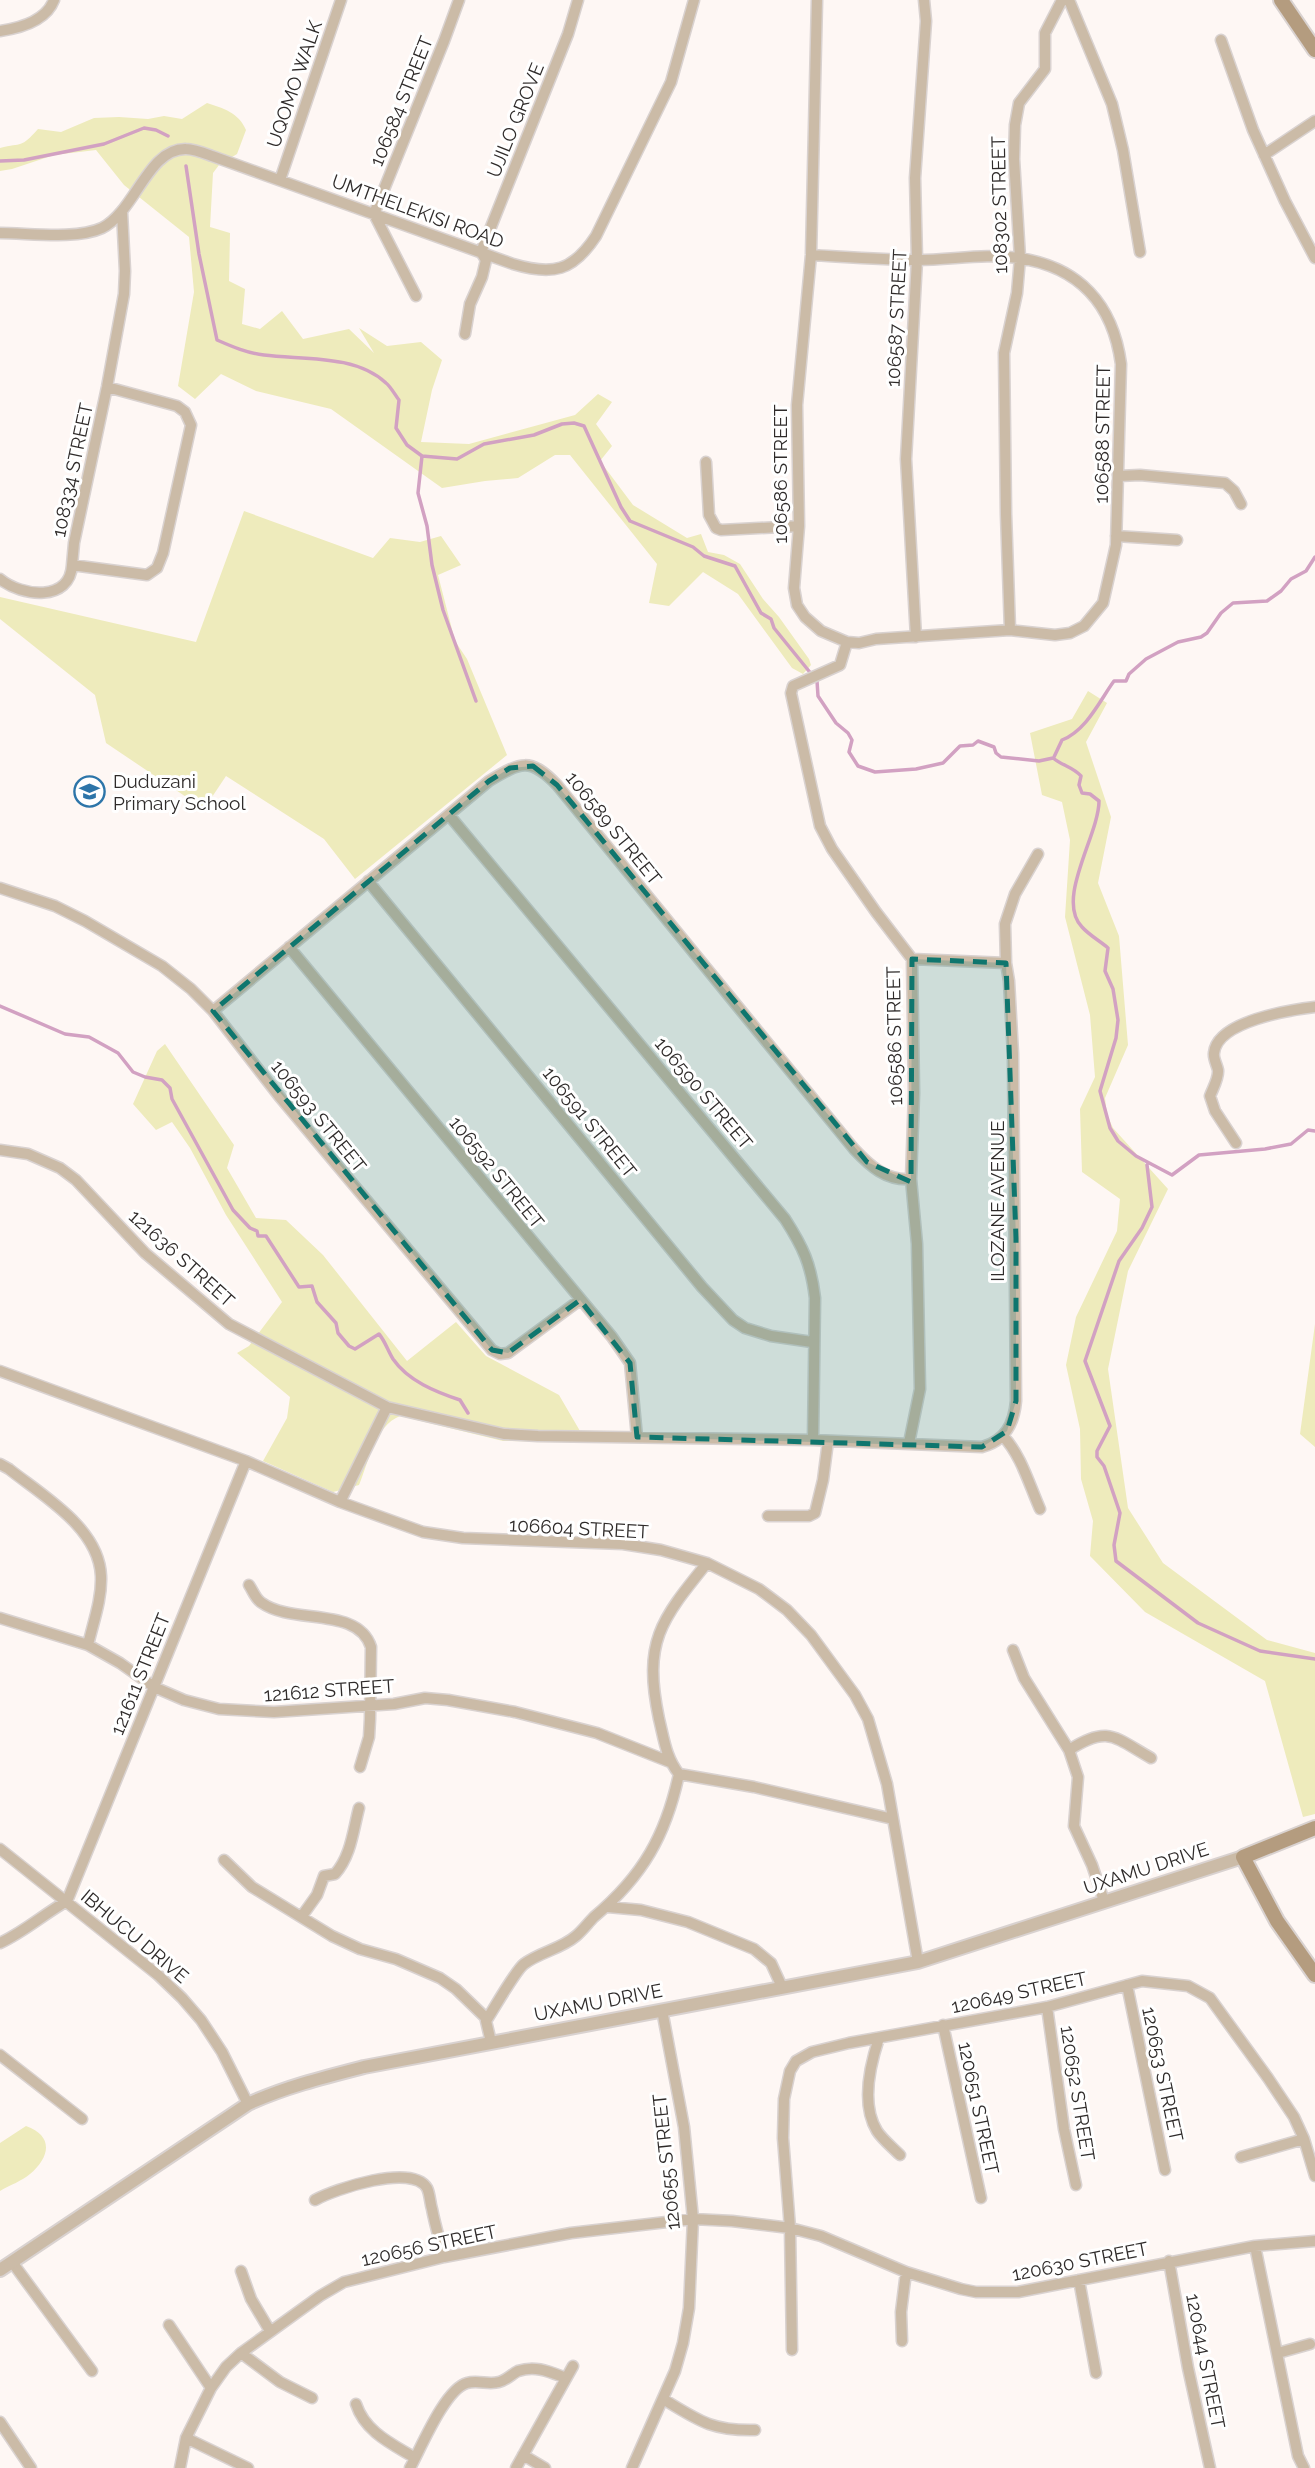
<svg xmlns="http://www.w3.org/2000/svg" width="1315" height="2468" viewBox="0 0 1315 2468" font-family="Raleway,sans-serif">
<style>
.green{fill:#eeebbc}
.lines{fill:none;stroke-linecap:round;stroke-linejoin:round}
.stream{stroke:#d2a1c2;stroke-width:3.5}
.minor-casing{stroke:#d9d2d0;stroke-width:13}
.tertiary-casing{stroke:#d9d2d0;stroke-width:16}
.secondary-casing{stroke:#d9d2d0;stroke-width:18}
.minor{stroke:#cbbba7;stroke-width:10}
.tertiary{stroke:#cbbba7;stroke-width:12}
.secondary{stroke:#b49c7f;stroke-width:14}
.marked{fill:#0f766e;fill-opacity:0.2;stroke:#0f766e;stroke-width:5;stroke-dasharray:14 9;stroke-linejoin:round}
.labels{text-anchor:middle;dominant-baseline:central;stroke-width:6;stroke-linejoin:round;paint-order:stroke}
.street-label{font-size:19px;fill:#2f2b2a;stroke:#fff}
.poi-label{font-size:19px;fill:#2f2b2a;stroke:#fff;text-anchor:start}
</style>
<rect width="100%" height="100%" fill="#fef7f4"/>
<path class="green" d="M207 103C223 108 239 113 246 130L237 154 219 165 213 173 210 227 230 233 229 281 245 289 242 324 260 329 282 311 303 339 349 329 374 353 359 328 387 346 421 342 442 360 432 390 421 442 469 444 575 415 598 394 612 402 596 424 612 446 600 461 633 505 687 538 701 534 708 552 724 555 740 564 763 599 779 617 809 659 811 665 803 674 792 668 738 594 703 572 669 606 649 603 657 564 570 455H555L518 478 485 481 442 488 331 409 256 391 221 374 195 399 178 386 194 292 189 237 124 185 96 150 54 155 12 169 0 171V148C23 142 20 149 38 129L61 132 94 118 119 117 148 119 164 116 182 119Z
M244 511 373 558 390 538 420 542 441 536 461 565 438 575 455 641 467 659 507 755 355 879 324 839 226 776 204 809 106 743 95 695 0 619V597L196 642Z
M1088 691 1107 703 1086 742 1111 817 1098 883 1119 936 1128 1045 1105 1098 1107 1115 1113 1128 1168 1189 1128 1271 1108 1369 1128 1508 1163 1563 1267 1640 1315 1653V1814L1303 1817 1265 1681 1145 1612 1090 1556 1093 1521 1081 1479 1080 1429 1066 1365 1076 1317 1117 1231 1120 1199 1082 1172 1080 1109 1095 1077 1090 1015 1065 917 1070 840 1062 802 1042 795 1030 733 1072 719Z
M165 1044 234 1145 227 1168 256 1218 286 1220 323 1255 407 1361 456 1322 486 1356 559 1395 580 1431 583 1442 503 1441 400 1416C375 1426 369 1461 359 1485L333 1492 263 1461 287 1418 290 1397 237 1353 249 1346 282 1302 226 1215 190 1148 172 1122 156 1130 133 1104 157 1051Z
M1315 1324V1447L1300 1434Z
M26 2126C54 2136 50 2157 30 2174 22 2181 10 2185 0 2191V2143Z"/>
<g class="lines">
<path class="stream" d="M0 161 24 160 104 144 144 128 156 130 168 136
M186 166 199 254 217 340C233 347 247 353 264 355 302 360 355 354 386 383 391 387 395 395 399 400L396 428 407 445 422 456 457 459 484 444 534 435 562 424 574 423 584 426 621 507 630 521 693 547 704 556 735 566 761 613 771 619 774 628 817 681 818 696 836 723 848 733 852 740 849 752 858 766 875 772 916 769 943 763 960 746 973 745 978 741 994 747 996 753 1001 757 1039 761 1053 758C1063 766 1073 767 1081 776L1079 785 1082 793 1090 794 1099 801C1099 835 1055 899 1082 927 1089 935 1100 941 1108 948L1105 971 1113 989 1118 1020 1116 1038 1100 1091 1110 1128 1118 1141 1136 1156 1172 1175 1199 1155 1265 1149 1291 1144 1308 1130 1315 1131
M422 456 418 493 427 526 432 565 443 610 476 701
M1054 757 1062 740C1087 730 1100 700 1114 681H1126L1129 674 1146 659 1178 642 1201 637 1207 633 1221 613 1233 603 1267 601 1281 591 1291 579 1306 571 1315 557
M0 1006 65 1034 89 1037 118 1053 133 1072 145 1077 162 1080 170 1088 172 1099 233 1210 250 1228 257 1231 258 1236H266L299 1287 312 1286 317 1302 336 1323 338 1333 349 1346 355 1349 379 1334C385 1341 388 1351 393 1359 408 1381 436 1392 460 1400L468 1413
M1147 1165 1152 1207 1142 1228 1119 1261 1085 1361 1110 1426 1097 1451V1457L1104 1466 1120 1513 1114 1545 1116 1561 1198 1623 1260 1651 1315 1659"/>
<defs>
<path id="minor" d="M1069 0 1112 104 1123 150 1140 252
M0 31C21 28 46 21 54 0
M1221 40 1253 130 1285 201 1315 258
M1264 155 1315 121
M280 180 341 0
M0 233C29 233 76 240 102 228 135 212 148 148 186 149 194 149 204 153 212 156L513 264C553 276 573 271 596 236L671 82 694 0
M811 255C846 257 882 260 918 260 951 260 986 253 1019 258 1079 267 1113 304 1121 364L1116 545 1103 603 1084 626 1070 633 1055 635 1010 630 876 639 859 643 847 642 821 631 805 617 797 605 794 588 799 526 797 405 811 255 817 0
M416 296 374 214 444 41 459 0
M465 334 470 304 482 277 486 260 481 252 568 34 578 0
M107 387 177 406 185 412 191 425 163 553 157 568 147 575 72 565 74 543 107 387 124 294 125 271 122 212
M706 462 709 515 716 528 721 530 799 526
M1119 476 1140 475 1225 483 1234 491 1241 504
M1116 536 1177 540
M0 579C22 597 70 602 72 565
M1010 630 1006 514 1004 353 1017 293 1020 258 1014 159 1015 125 1019 103 1045 69V33L1062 0
M916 637 906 459 917 260 915 178 926 21 924 0
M847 642 840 665 793 686 791 693 820 826 832 849 876 912 912 959 914 1093 911 1179 917 1244 920 1389 909 1443
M449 815 785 1219C803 1247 811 1264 815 1298L813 1440
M368 881 702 1287 733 1320 745 1328 771 1336 812 1342
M0 888 55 906 85 921 162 966 191 989 213 1011 279 1096 492 1350 500 1354 508 1353 580 1300
M289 947 612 1337 630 1363 637 1437
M912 959 1006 963
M213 1011 489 781C521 762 530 757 557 785L854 1149C870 1166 886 1181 911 1179
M1236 1143 1215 1111 1210 1096C1213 1088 1219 1078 1218 1070 1217 1065 1213 1058 1214 1053 1217 1021 1290 1010 1315 1007
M0 1150 28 1154 60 1168 76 1180 145 1253 229 1324 387 1407
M0 1371 246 1461 340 1502 423 1532 463 1538 623 1544 661 1550 707 1563 759 1589 787 1610 811 1635 855 1695 868 1719 887 1784 918 1962
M1003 1436C1021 1455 1029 1484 1040 1509
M0 1464 9 1469C43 1496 99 1528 101 1576 102 1599 93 1623 88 1645
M340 1502 387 1407 504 1434 538 1436 813 1440 982 1447C1005 1441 1014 1424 1016 1401L1013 1054 1009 981 1006 963 1005 924 1015 894 1038 854
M768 1516H809L815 1513 823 1480 828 1441
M249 1585C253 1591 256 1600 262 1603 293 1625 358 1606 371 1647L370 1719 369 1737 360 1767
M0 1618 88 1645 120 1663 154 1687 184 1700 219 1709 274 1712 394 1704 425 1698 448 1700 515 1712 597 1733 670 1762
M1013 1650 1024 1678 1069 1750 1078 1777 1074 1826 1092 1865 1104 1901
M1069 1750C1108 1725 1114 1737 1151 1758
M679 1774C666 1758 664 1739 659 1719 643 1642 660 1621 707 1563
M679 1774 754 1787 893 1819
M0 1849 158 1975 182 1998 201 2020 222 2052 248 2104
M224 1860 252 1887 332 1936 360 1949 396 1959 440 1978 456 1989 487 2019
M608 1907 641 1910 688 1922 754 1949 771 1963 782 1987
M302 1916 317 1895 324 1876 335 1874C351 1856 353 1831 359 1808
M0 1943C24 1932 44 1914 67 1901L246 1461
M1127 1985 1165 2170
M1047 2007 1064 2129 1076 2185
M943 2025 981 2198
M879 2038C870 2065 861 2105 877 2131 882 2139 892 2147 900 2155
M491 2042 486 2021C494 2009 515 1971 524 1964 540 1952 561 1949 576 1936 583 1930 588 1923 594 1917 643 1876 666 1835 679 1774
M0 2055 82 2119
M1241 2157 1304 2139
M315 2200C335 2189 412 2163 427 2188 430 2194 430 2203 432 2209 435 2225 440 2241 444 2257
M1255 2246 1298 2456 1304 2468
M1169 2261 1188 2368 1210 2468
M12 2262 92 2371
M241 2271 251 2299 270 2331
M1079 2280 1096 2373
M169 2325 211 2388
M902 2341 901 2312 906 2272
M792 2350 790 2228 783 2138 784 2099 790 2071 796 2061 812 2052 849 2043 1047 2007 1142 1981 1188 1986 1210 1998 1268 2078 1294 2117 1304 2139 1315 2176
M241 2353 280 2382 312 2398
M1278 2353 1310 2344
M663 2399C699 2421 712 2431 755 2430
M356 2404C365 2432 392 2444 415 2458
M0 2422 31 2468
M186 2438 248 2468
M523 2455 545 2468
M180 2468 186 2438 211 2388 226 2367 241 2353 320 2296 344 2282 444 2257 571 2233 693 2219 732 2221 790 2228 821 2236 906 2272 961 2289 976 2292H1018L1255 2246 1315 2241
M410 2468C421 2448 445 2389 467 2383 478 2380 489 2385 499 2382 507 2380 512 2374 518 2371 536 2365 550 2372 566 2378
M516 2468 573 2366
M632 2468 675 2371 683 2343 689 2308 693 2219 684 2127 662 2010"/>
<path id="tertiary" d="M0 2270 248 2104C285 2087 325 2077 364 2067L918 1962 1243 1857"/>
<path id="secondary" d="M1281 0 1315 50
M1315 1828 1243 1857 1277 1921 1315 1975"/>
</defs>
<use href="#minor" class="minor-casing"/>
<use href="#tertiary" class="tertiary-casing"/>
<use href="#secondary" class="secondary-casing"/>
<use href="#minor" class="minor"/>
<use href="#tertiary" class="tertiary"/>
<use href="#secondary" class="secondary"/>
</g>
<path class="marked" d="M533 766 557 785 867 1162 911 1182 912 959 1006 963 1016 1238V1401L1007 1431 982 1447 637 1437 630 1363 580 1300 508 1353 492 1350 213 1011 489 781 510 768Z"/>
<defs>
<symbol id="school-ring" viewBox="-11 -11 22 22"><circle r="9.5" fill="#fff" stroke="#2d75a9" stroke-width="1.5"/><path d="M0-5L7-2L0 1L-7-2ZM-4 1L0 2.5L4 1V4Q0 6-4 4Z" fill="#2d75a9"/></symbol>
</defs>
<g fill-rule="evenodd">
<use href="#school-ring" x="72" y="774" width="35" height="35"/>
</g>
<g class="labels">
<g class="street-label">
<text transform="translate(294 84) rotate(-71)">UQOMO WALK</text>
<text transform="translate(401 101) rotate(-68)">106584 STREET</text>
<text transform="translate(515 120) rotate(-68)">UJILO GROVE</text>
<text transform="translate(999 205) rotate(-91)">108302 STREET</text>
<text transform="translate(418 211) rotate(20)">UMTHELEKISI ROAD</text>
<text transform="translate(896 318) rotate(-87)">106587 STREET</text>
<text transform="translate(1102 434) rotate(-89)">106588 STREET</text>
<text transform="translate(72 470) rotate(-78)">108334 STREET</text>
<text transform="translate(780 474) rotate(-90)">106586 STREET</text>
<text transform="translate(614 828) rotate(51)">106589 STREET</text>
<text transform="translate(894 1036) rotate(-91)">106586 STREET</text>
<text transform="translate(704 1093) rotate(50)">106590 STREET</text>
<text transform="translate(319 1116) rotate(51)">106593 STREET</text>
<text transform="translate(590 1122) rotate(51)">106591 STREET</text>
<text transform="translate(497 1172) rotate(51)">106592 STREET</text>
<text transform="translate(997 1201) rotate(-90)">ILOZANE AVENUE</text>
<text transform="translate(182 1258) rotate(42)">121636 STREET</text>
<text transform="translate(579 1528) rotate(3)">106604 STREET</text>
<text transform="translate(140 1674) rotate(-68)">121611 STREET</text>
<text transform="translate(329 1690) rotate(-4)">121612 STREET</text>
<text transform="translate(1146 1868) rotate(-18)">UXAMU DRIVE</text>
<text transform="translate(135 1936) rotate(40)">IBHUCU DRIVE</text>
<text transform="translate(1019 1992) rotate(-12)">120649 STREET</text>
<text transform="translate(598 2002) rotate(-11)">UXAMU DRIVE</text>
<text transform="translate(1163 2074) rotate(78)">120653 STREET</text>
<text transform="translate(1078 2093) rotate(81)">120652 STREET</text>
<text transform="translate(979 2108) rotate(78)">120651 STREET</text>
<text transform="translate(666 2162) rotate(-96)">120655 STREET</text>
<text transform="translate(429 2245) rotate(-12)">120656 STREET</text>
<text transform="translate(1080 2261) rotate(-11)">120630 STREET</text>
<text transform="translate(1206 2361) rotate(79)">120644 STREET</text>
</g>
<g class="poi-label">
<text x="113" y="781">Duduzani<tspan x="113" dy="22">Primary School</tspan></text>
</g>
</g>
</svg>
